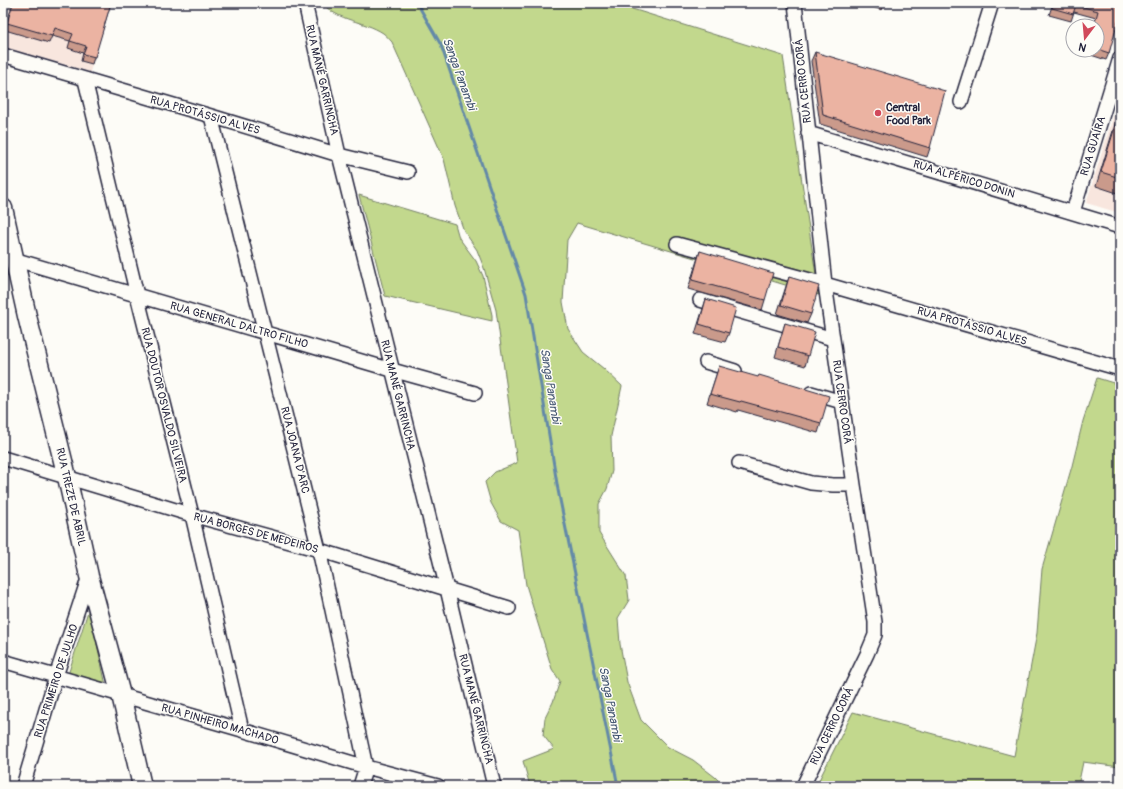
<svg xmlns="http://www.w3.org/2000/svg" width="1123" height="789" viewBox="0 0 1123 789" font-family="Pangolin,sans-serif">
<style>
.built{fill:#f8e6de}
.green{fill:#c2d88d;stroke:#727d64}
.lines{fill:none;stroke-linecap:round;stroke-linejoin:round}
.stream{stroke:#6389a8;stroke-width:3}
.street-casing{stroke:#22223b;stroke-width:16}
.secondary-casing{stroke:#22223b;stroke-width:21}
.street{stroke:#fdfcf7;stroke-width:13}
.secondary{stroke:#fdfcf7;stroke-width:18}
.wall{fill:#ca9a8b;stroke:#22223b}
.building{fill:#ebb3a2;stroke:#22223b}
.poi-dot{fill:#d1495b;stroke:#fdfcf7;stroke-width:1.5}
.labels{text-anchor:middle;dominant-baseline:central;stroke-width:3;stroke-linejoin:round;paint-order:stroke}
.street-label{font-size:11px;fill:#22223b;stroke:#fdfcf7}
.poi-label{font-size:11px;font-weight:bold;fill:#22223b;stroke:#fdfcf7;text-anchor:start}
.water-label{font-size:12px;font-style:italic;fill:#435571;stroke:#fdfcf7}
</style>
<rect width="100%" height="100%" fill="#fdfcf7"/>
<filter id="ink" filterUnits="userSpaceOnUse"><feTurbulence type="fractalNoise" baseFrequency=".025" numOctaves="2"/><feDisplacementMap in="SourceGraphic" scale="8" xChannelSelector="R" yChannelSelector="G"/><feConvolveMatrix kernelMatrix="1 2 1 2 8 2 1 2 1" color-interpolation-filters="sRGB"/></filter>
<g filter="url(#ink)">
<path class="built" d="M3 3H110L90 72 3 47Z
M1120 95V213L1086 203Z"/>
<path class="green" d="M322 3H613L783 56 819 295 577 223 567 240 563 302 568 329 583 352 604 369 622 386 611 436 612 471 607 489 599 504V533L626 576 629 600 618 618 620 644 627 682 641 720 668 747 693 760 715 777 724 786H530L523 761 554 749 543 735 545 718 553 702 560 681 552 669 526 585 518 530 501 521 491 503 485 482 495 472 517 463 496 310 484 268 477 250 464 231 455 206 444 159 392 42C389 39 387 36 383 33 363 20 339 22 322 3Z
M359 195 455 224 459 238 476 261 483 276 492 315V321L385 296Z
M1097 378 1120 385V767L1083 762 1078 786H816L853 712 1014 756 1037 633 1042 569 1072 466 1083 421Z
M89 608 107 690 67 678Z"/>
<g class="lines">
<path class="stream" d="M417 3 441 45 526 294 558 490 618 786"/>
<defs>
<path id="street" d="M305 3 339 155 447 589 494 786
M795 3 825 284 833 339 854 485 875 622V635L867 654 803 786
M3 55 211 116 339 155 408 172
M85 80 137 295 192 515 242 730
M961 102 992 3
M211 116 319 550 366 767 360 786
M808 133 1120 227
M1073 212 1120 58
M677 244 825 284 1120 369
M3 256 392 370 475 393
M700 300 833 339
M706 362 735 371
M811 393 842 402
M3 458 192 515 319 550 509 608
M739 463 811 483 833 485H854
M3 661 242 730 366 767 438 786
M23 786 56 676 89 576"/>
<path id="secondary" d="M3 208 27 316 67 477 89 576 121 695 142 786"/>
</defs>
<use href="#street" class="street-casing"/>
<use href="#secondary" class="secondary-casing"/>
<use href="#street" class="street"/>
<use href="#secondary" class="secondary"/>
</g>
<path class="wall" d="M13 3H111L92 64 81 61 83 53 68 48 70 41 52 36 49 43 5 30Z
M859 3H885L882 10Z
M1053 3H1120L1109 53 1106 60 1085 53 1086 50H1097V26H1093L1096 18 1074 12 1071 21 1049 15Z
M815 52 930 148 927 157 820 124 811 61Z
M1120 108V194L1096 186Z
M700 251 765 300 762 310 688 289Z
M789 277 811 314 807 323 777 314Z
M706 299 729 333 725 342 695 334Z
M785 323 808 356 805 366 775 357Z
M719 366 821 423 818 433 738 410 737 412 707 403Z"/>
<path class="building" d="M13 3H111L95 57 83 54 86 46 70 41 73 34 55 28 52 36 7 23Z
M1053 3H1120V15L1109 53 1097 49V26H1094L1098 11 1076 5 1073 14 1052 8Z
M815 52 945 91 930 148 823 115Z
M1120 111V178L1101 172Z
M700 251 773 273 765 300 692 280Z
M789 277 819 286 811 314 781 305Z
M706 299 736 308 729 333 699 324Z
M785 323 815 332 808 356 778 347Z
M719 366 758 377 759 375 829 396 821 423 741 401 740 402 710 394Z"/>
</g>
<circle class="poi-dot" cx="878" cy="113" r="4"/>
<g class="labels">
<g class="street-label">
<text transform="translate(322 80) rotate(77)">RUA MANÉ GARRINCHA</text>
<text transform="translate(803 81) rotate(-96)">RUA CERRO CORÁ</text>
<text transform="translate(205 115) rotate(16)">RUA PROTÁSSIO ALVES</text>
<text transform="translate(1093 146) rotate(-73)">RUA GUAÍRA</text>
<text transform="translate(964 179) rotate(17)">RUA ALPÉRICO DONIN</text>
<text transform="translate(239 325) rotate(16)">RUA GENERAL DALTRO FILHO</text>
<text transform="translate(972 326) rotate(16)">RUA PROTÁSSIO ALVES</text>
<text transform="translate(398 395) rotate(76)">RUA MANÉ GARRINCHA</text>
<text transform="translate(842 402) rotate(82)">RUA CERRO CORÁ</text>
<text transform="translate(164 405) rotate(76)">RUA DOUTOR OSVALDO SILVEIRA</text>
<text transform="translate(295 450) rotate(76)">RUA JOANA D'ARC</text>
<text transform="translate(71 497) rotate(77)">RUA TREZE DE ABRIL</text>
<text transform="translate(256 533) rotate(15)">RUA BORGES DE MEDEIROS</text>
<text transform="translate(56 681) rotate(-72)">RUA PRIMEIRO DE JULHO</text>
<text transform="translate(476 709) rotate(76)">RUA MANÉ GARRINCHA</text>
<text transform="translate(220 724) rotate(16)">RUA PINHEIRO MACHADO</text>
<text transform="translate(832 726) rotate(-64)">RUA CERRO CORÁ</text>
</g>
<g class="poi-label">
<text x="886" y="107">Central<tspan x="886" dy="13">Food Park</tspan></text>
</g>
<g class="water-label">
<text transform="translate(459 74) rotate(70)">Sanga Panambi</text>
<text transform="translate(550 386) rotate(81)">Sanga Panambi</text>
<text transform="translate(610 704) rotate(79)">Sanga Panambi</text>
</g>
</g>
<rect width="1123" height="789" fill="none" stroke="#fdfcf7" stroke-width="16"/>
<rect x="8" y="8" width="1107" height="773" fill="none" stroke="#22223b" stroke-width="1.5" filter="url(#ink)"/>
<g transform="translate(1085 38) rotate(196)"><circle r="19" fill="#fdfcf7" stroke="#a5a5ac"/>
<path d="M0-3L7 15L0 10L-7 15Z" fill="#d1495b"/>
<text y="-6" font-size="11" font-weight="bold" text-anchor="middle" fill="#22223b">N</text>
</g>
</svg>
